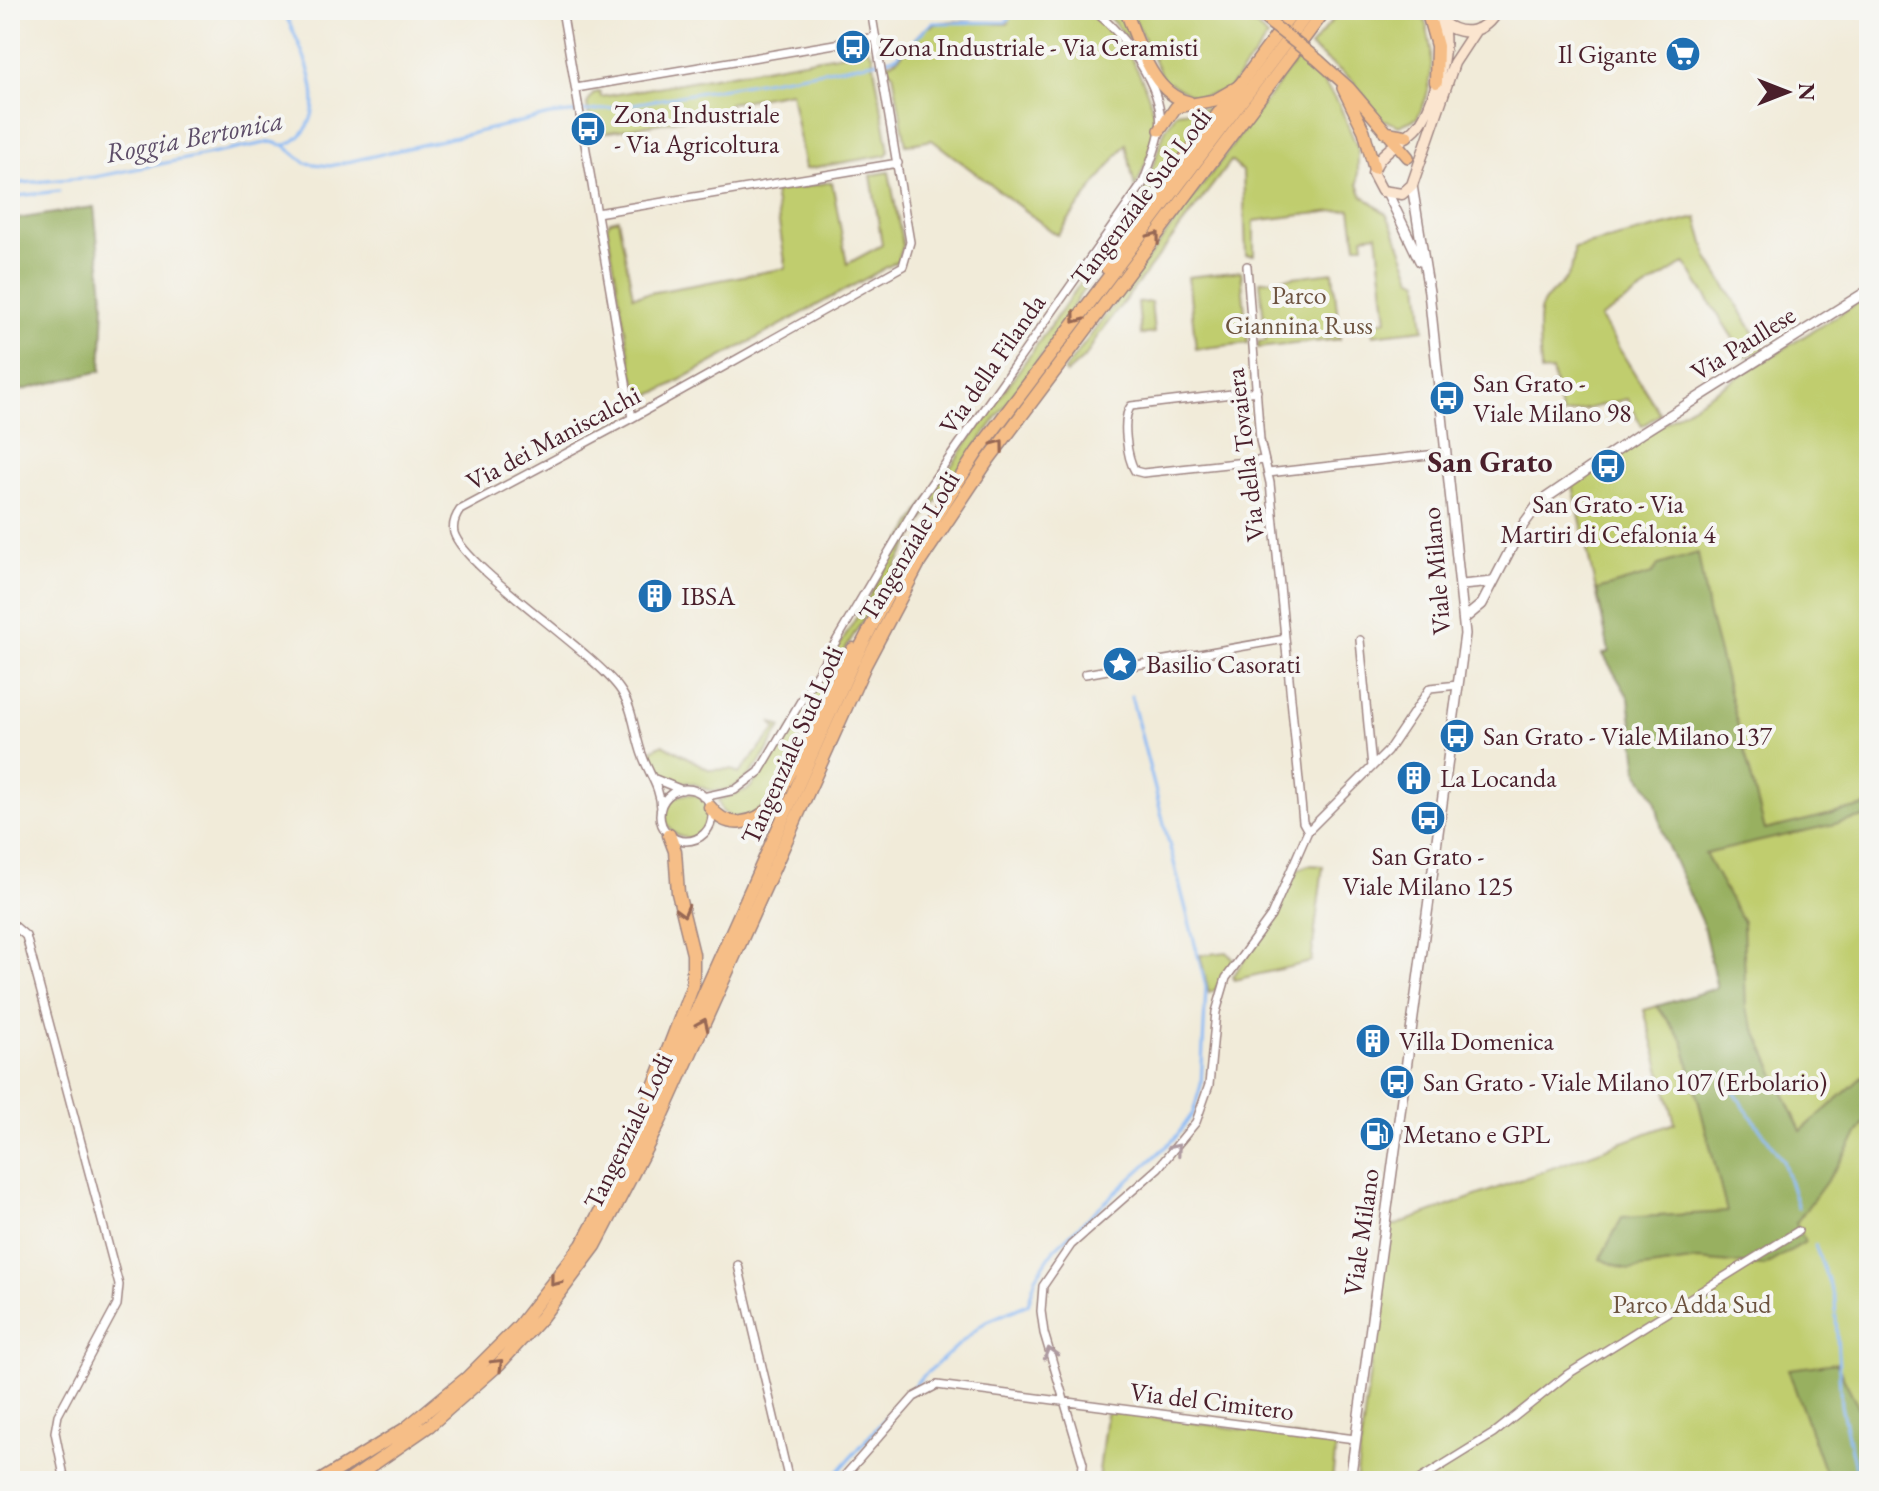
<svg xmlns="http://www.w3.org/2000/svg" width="1879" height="1491" viewBox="0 0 1879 1491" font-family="'EB Garamond',serif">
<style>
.green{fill:#c0cd6e;stroke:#85764c;stroke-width:2}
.forest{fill:#98b061;stroke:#716846;stroke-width:2}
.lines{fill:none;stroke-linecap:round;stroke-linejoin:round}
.stream{stroke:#89b9f5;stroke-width:3}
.minor-casing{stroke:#9e8582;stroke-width:10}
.tertiary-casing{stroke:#9e8582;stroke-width:12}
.secondary-casing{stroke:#9e8582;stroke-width:13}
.primary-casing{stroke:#9e8582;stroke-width:14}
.trunk-casing{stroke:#9e8582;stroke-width:15}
.minor{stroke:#fff;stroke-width:7}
.tertiary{stroke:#fff;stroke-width:9}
.secondary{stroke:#fbe5cf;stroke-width:10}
.primary{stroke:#f6be87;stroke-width:11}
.trunk{stroke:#f6be87;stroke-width:12}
.rail{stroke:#4a1f2b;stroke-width:3}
.primary-bridge-casing{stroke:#9e8582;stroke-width:14;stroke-linecap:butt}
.primary-bridge{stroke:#f6be87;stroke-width:11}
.oneway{stroke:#976754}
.oneway2{stroke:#ae9aa0}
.labels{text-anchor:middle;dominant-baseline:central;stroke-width:8;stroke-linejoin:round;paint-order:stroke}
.poi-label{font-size:26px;fill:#4a1f2b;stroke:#f6f6f2;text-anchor:start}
.street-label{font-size:26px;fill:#4a1f2b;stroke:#f6f6f2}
.park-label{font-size:26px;fill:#6d533f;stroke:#f6f6f2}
.water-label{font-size:28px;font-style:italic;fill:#5d4d68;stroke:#f6f6f2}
.quarter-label{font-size:30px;font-weight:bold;fill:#4a1f2b;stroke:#f6f6f2}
</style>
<rect width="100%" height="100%" fill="#f6f6f2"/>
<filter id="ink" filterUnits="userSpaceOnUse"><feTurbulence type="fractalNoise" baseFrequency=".0125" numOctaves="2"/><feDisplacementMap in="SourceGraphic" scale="16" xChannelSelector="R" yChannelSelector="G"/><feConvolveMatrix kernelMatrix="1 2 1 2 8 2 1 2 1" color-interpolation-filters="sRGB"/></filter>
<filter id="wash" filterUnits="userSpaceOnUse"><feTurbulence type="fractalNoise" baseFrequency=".006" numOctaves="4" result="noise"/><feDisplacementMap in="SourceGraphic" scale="32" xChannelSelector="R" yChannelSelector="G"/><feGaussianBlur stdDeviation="1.8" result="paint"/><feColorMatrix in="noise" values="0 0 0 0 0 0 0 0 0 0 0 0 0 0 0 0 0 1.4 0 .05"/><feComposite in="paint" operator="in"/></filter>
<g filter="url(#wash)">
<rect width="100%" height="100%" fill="#f1ebd9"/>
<path class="green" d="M1012 10C1030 10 1069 5 1086 10 1117 20 1158 98 1154 129 1152 148 1143 171 1135 188L1126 144 1057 235 932 140 906 145 893 73 886 67V64C903 60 909 42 922 31 944 14 983 24 1008 24Z
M1102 10H1120L1132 38 1129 39Z
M1130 10H1237L1268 37 1228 90 1196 98 1163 79Z
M1341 10H1421C1435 46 1436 84 1417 118L1399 126 1381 119 1352 80 1310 47Z
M866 47 872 54 874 66 889 151 886 155 805 169 791 92 729 103 730 111 592 135 587 104 594 93 600 92 601 97 849 53V49Z
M1297 59 1320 78 1339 104 1358 149V184L1362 195 1386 214 1393 227 1412 277 1419 281 1424 329 1373 335 1371 323 1387 320 1377 234 1363 236 1364 245H1356L1351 209 1254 221V255H1246L1243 172 1231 161 1097 337 1086 356 1066 374 1064 371Z
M1216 106 1089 280 1052 341 929 511 836 664 771 800 753 815 731 818 722 811 718 800 749 789 767 768 922 507 1143 195 1165 130 1177 112Z
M889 172 903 246 898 261 660 391 649 395 640 391 633 375 607 226 610 221 618 219 633 296 786 268 774 192 832 182 847 264 882 245 871 175Z
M1697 218 1708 258 1765 350 1745 357 1685 263 1600 318 1660 414 1642 426 1627 399 1562 415 1552 371 1541 372C1541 358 1536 320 1541 308 1550 286 1575 285 1574 248Z
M1241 271 1248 343 1196 349 1188 277Z
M1333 272 1340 339 1258 348V342L1266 341 1260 281Z
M1869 296V1481H1356L1388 1228 1675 1123 1644 1010 1717 989 1704 924 1629 696 1610 654 1573 486 1659 426Z
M1151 302 1154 333 1141 335 1138 303Z
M772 723 781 727C766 753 746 797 709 790 703 789 697 784 691 783 670 780 657 774 650 751L663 744 710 770 732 769 739 774 776 729Z
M666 816a22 22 0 1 1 44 0a22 22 0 1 1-44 0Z
M1308 865 1323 866 1311 962 1234 980 1233 975 1266 932 1298 870Z
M1227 952 1234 960 1215 990 1209 993 1200 955Z
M1110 1411 1334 1442 1336 1446 1332 1481H1098L1106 1414Z"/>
<path class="forest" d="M94 207 104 303 101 371 10 393V220Z
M1698 553 1708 611 1765 830 1869 805V816L1705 854 1743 922 1746 1009 1801 1131 1869 1071V1115L1837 1167 1796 1223 1805 1242 1764 1266 1698 1260 1629 1270 1600 1259 1622 1218 1727 1212 1683 1041 1657 1006 1717 988 1703 925 1664 838 1655 799 1638 772 1629 698 1603 654 1609 652 1597 590 1652 574 1658 565Z
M1836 1363 1869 1428V1481H1828L1788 1369Z"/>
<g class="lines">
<path class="stream" d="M284 145 306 163 330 166 550 115 599 110 885 60 897 56 932 23 1005 22 1009 19 1010 10
M10 184 95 177 271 142C275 142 279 145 284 145 289 145 296 140 300 136 333 105 299 43 283 10
M10 197 59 191
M1731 1088 1783 1161 1798 1208
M1815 1245 1835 1300 1841 1406 1858 1481
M830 1481 919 1380 955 1348 985 1322 1028 1304 1036 1277 1055 1248 1175 1138 1193 1113 1201 1085 1206 987 1131 696"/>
</g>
</g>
<g filter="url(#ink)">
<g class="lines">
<defs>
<path id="minor" d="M562 10 632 418
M576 88 876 37
M597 213 898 163
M1247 266 1260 440 1270 483 1303 822 1308 831
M1257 391 1131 406C1121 418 1127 458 1135 471L1143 473 1264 460
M1268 473 1446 453
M1360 640 1372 767
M1085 674 1285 639
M655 779 682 790
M660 815a26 26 0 1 1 52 0a26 26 0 1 1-52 0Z
M703 797 735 790 759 772 917 504 1143 183C1149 167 1157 147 1160 130 1166 89 1123 33 1093 10
M661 808C660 787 650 776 643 757 634 734 634 708 619 688 589 648 465 568 454 533 452 524 455 517 460 510L632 418 903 266 910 242 871 10
M10 922 26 936 119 1285 117 1305 58 1415 55 1432 65 1481
M738 1265 789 1481
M840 1481 914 1397 937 1385 1355 1439
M1081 1481 1083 1464 1044 1333 1041 1311 1043 1286 1071 1245 1158 1168 1196 1122 1209 1085 1216 1012 1226 978 1271 916 1308 831 1387 752 1430 688 1458 685
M1417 1481 1493 1434 1568 1374 1798 1231"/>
<path id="tertiary" d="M1388 194 1420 261
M1462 585 1493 582
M1465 618 1482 604 1523 525 1540 502 1640 434 1869 290
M1350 1481 1465 634 1429 292 1412 185"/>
<path id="secondary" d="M1434 10C1438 18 1443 24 1444 33 1447 56 1432 113 1415 129 1401 143 1376 153 1373 174L1382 191 1402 194 1412 185 1454 63 1475 31
M1442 22C1462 38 1485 33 1497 10"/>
<path id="primary" d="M1125 10C1139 41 1151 94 1189 102
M1255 10 1273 25
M1318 60 1349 88 1408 157
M1343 88 1364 131 1374 168
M1160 130 1176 107 1215 100 1239 86 1295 10
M1385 132 1407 136"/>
<path id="trunk" d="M1427 10 1437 46 1436 82
M1107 268 1121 244 1239 86
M710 807C727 831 754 824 773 806L853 649
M643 1115 693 985V954L678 893 675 851 669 835
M320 1481 405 1429 467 1378 519 1326 582 1245 639 1139 852 664 898 575 977 452 1310 10
M349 1481 430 1425 499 1364 541 1318 595 1246 660 1121 865 665 919 563 988 460 1325 10"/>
</defs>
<use href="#minor" class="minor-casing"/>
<use href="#tertiary" class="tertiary-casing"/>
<use href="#secondary" class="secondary-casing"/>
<use href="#primary" class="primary-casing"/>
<use href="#trunk" class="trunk-casing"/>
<use href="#minor" class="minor"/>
<use href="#tertiary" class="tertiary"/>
<use href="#secondary" class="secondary"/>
<use href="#primary" class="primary"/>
<use href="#trunk" class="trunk"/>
<path class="rail" d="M10 37 18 10"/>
<defs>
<path id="primary-bridge" d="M1273 25 1318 60"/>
</defs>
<use href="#primary-bridge" class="primary-bridge-casing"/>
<use href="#primary-bridge" class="primary-bridge"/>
</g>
<defs><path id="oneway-chevron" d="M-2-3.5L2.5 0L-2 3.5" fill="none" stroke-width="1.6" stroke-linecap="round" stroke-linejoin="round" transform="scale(2)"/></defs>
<g class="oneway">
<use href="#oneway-chevron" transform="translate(1155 237) rotate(-53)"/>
<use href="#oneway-chevron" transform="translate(1077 318) rotate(127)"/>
<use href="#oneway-chevron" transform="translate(999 445) rotate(-53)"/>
<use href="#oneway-chevron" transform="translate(683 911) rotate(75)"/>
<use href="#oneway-chevron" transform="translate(703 1024) rotate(-66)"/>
<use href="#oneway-chevron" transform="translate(555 1281) rotate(128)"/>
<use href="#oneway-chevron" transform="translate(498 1364) rotate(-44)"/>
</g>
<g class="oneway2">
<use href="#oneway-chevron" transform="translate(1176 1149) rotate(-50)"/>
<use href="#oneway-chevron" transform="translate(1050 1353) rotate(-106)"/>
</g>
</g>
<defs>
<symbol id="bus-disc" viewBox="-11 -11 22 22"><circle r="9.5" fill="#1f6fb2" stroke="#f6f6f2"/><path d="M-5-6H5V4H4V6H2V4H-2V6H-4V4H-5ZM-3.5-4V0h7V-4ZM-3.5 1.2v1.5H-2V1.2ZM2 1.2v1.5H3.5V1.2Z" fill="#fff"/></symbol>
<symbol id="supermarket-disc" viewBox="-11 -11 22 22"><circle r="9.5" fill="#1f6fb2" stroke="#f6f6f2"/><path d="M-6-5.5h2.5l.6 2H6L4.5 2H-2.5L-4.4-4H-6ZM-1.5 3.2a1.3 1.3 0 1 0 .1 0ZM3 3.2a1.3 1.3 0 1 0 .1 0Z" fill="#fff"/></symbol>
<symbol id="building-disc" viewBox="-11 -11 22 22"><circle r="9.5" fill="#1f6fb2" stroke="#f6f6f2"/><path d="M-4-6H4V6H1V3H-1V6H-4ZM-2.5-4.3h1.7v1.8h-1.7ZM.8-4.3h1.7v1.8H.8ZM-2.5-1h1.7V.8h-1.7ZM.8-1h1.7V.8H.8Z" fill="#fff"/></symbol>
<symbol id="sight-disc" viewBox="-11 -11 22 22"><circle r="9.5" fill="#1f6fb2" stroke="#f6f6f2"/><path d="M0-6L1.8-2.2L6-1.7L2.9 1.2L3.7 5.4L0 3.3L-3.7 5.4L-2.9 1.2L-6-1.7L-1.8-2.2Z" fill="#fff"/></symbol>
<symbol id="fuel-disc" viewBox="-11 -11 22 22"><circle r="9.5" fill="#1f6fb2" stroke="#f6f6f2"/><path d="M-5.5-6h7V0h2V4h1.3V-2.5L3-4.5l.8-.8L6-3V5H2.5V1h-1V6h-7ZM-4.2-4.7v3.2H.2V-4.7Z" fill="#fff"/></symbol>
</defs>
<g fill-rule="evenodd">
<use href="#bus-disc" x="833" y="27" width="40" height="40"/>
<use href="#supermarket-disc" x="1663" y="34" width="40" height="40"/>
<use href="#bus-disc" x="568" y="109" width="40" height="40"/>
<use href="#bus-disc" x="1427" y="378" width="40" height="40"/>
<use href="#bus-disc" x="1588" y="446" width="40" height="40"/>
<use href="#building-disc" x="635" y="576" width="40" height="40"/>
<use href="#sight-disc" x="1100" y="644" width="40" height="40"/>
<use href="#bus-disc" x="1437" y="716" width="40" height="40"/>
<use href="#building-disc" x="1394" y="758" width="40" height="40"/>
<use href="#bus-disc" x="1408" y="798" width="40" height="40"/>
<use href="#building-disc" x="1353" y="1021" width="40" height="40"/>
<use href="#bus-disc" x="1377" y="1062" width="40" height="40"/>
<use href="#fuel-disc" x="1357" y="1114" width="40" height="40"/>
</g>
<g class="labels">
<g class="poi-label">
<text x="879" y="47">Zona Industriale - Via Ceramisti</text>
<text x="1657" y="54" text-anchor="end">Il Gigante</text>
<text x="614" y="114">Zona Industriale<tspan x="614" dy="30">- Via Agricoltura</tspan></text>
<text x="1473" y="383">San Grato -<tspan x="1473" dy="30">Viale Milano 98</tspan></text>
<text x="1608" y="504" text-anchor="middle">San Grato - Via<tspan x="1608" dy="30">Martiri di Cefalonia 4</tspan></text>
<text x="681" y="596">IBSA</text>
<text x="1146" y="664">Basilio Casorati</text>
<text x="1483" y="736">San Grato - Viale Milano 137</text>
<text x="1440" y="778">La Locanda</text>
<text x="1428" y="856" text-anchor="middle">San Grato -<tspan x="1428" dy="30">Viale Milano 125</tspan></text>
<text x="1399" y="1041">Villa Domenica</text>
<text x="1423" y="1082">San Grato - Viale Milano 107 (Erbolario)</text>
<text x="1403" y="1134">Metano e GPL</text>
</g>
<g class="street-label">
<text transform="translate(1141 197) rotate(-53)">Tangenziale Sud Lodi</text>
<text transform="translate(1743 343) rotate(-32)">Via Paullese</text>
<text transform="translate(992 364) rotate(-55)">Via della Filanda</text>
<text transform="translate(553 438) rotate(-28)">Via dei Maniscalchi</text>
<text transform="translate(1245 455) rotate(-97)">Via della Tovaiera</text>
<text transform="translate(909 546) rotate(-59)">Tangenziale Lodi</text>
<text transform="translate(1436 571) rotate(-95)">Viale Milano</text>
<text transform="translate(792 745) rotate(-66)">Tangenziale Sud Lodi</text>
<text transform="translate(628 1131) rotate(-64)">Tangenziale Lodi</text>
<text transform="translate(1361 1232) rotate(-82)">Viale Milano</text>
<text transform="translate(1212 1401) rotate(7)">Via del Cimitero</text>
</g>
<g class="park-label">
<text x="1299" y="295">Parco<tspan x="1299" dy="30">Giannina Russ</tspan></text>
<text x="1692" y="1304">Parco Adda Sud</text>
</g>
<g class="water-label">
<text transform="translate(194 136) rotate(-11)">Roggia Bertonica</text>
</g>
<g class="quarter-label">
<text x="1490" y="461">San Grato</text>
</g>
</g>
<rect width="1879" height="1491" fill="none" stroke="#f6f6f2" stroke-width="40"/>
<g transform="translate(1787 92) rotate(90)" stroke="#f6f6f2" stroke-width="6" paint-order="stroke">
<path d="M0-6L14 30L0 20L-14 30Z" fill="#4a1f2b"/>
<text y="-12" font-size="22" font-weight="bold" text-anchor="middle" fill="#4a1f2b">N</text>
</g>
</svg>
